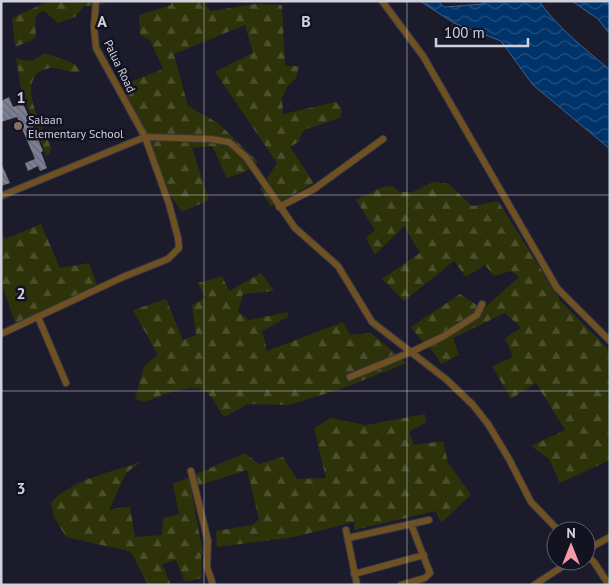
<svg xmlns="http://www.w3.org/2000/svg" width="611" height="586" viewBox="0 0 611 586" font-family="'PT Sans',sans-serif">
<style>
.forest{fill:url(#forest-firs)}
.water{fill:url(#water-waves);stroke:#3e628c}
.building{fill:url(#building-back-hatch)}
.lines{fill:none;stroke-linecap:round;stroke-linejoin:round}
.minor-casing{stroke:#383847;stroke-width:8}
.minor{stroke:#6f5021;stroke-width:6}
.grid{fill:none;stroke:#d0d1dc;stroke-width:1;stroke-opacity:0.55}
.education-dot{fill:#8d6e63;stroke:#121221;stroke-width:2}
.labels{text-anchor:middle;dominant-baseline:central;stroke-width:5;stroke-linejoin:round;paint-order:stroke}
.street-label{font-size:12px;fill:#d0d1dc;stroke:#121221}
.poi-label{font-size:12px;fill:#d0d1dc;stroke:#121221;text-anchor:start}
.grid-label{font-size:16px;text-anchor:middle;font-weight:bold;fill:#d0d1dc;stroke:#121221;stroke-width:5;stroke-linejoin:round;paint-order:stroke}
</style>
<defs>
<pattern id="forest-firs" width="22" height="20" patternUnits="userSpaceOnUse" patternTransform="scale(1.25)"><rect width="22" height="20" fill="#2e3209"/><path d="M5 1l3.5 6h-7zM16 11l3.5 6h-7z" fill="#4b4f2c"/></pattern>
<pattern id="water-waves" width="16" height="10" patternUnits="userSpaceOnUse" patternTransform="scale(1.25)"><rect width="16" height="10" fill="#003369"/><path d="M0 5q4-4 8 0t8 0" fill="none" stroke="#24507e"/></pattern>
<pattern id="building-back-hatch" width="6" height="6" patternUnits="userSpaceOnUse" patternTransform="scale(1.25)"><rect width="6" height="6" fill="#7c7e92"/><path d="M-1 5l2 2M0 0l6 6M5-1l2 2" fill="none" stroke="#666876"/></pattern>
</defs>
<rect width="100%" height="100%" fill="#1b1b2b"/>
<path class="forest" d="M49 1H106L105 4 84 6 75 17 58 23 44 11 38 13 35 19 36 36 32 40 15 47 12 18Z
M171 1H206V6L211 11 255 4 282 5 285 66H299L296 78 287 87 282 98 283 114 336 102 342 110 340 118 304 130 300 137V141L290 147 314 183 271 207 260 189 277 163 215 72 253 53 245 25 174 54 188 106 218 123 258 162 245 172 227 178 212 146 192 148 209 200 182 212 156 176 146 146 127 113 120 86 163 69 150 40 140 35 139 15 171 5Z
M45 53 75 64 80 72C68 74 57 65 46 69 13 79 44 129 51 148L50 153 46 156 21 89 16 58C31 63 33 61 45 53Z
M433 182 449 184 472 206 498 201 561 301 610 351V460L560 483 549 459 531 446 565 430 536 383 511 399 492 366 513 357 505 338 521 328 505 313 453 338 459 355 441 364C433 348 420 341 411 327L460 294 483 309 519 277 511 271 494 276 485 265 466 277 454 261 404 301 382 279 420 253 404 226 375 255 366 238 375 230 356 200 382 187 392 186 400 192H413Z
M41 224 60 268 89 263 99 290 17 328 1 282V231L5 239Z
M261 273 274 291 243 294 238 312 249 320 288 312V317L262 331 267 351 343 322 350 335 371 333 407 363 341 389 289 405 248 404 224 417C218 409 213 397 205 391 191 382 158 397 144 402L135 399 144 366 158 355 133 310 166 299 183 340 196 335 192 305 205 298 198 283 222 276 229 291Z
M425 414 426 422 409 432 414 445 443 441 448 463 471 495 441 523 436 511 354 530V522L294 537 217 547 216 531 252 525 259 519 247 470 191 488 203 554 201 555 202 578 185 582 176 560 162 564 171 585H148L132 554 128 551 66 537 54 517 51 503C71 479 113 472 141 462L126 473 109 510 130 506 135 537 162 535 163 518 179 514 173 484 245 453 259 464 283 457 297 479 326 478 314 428 331 418 366 425Z"/>
<path class="water" d="M420 1H438L444 7 484 4 483 1H539C558 28 585 49 610 70V149L533 85 501 41 454 23Z
M572 1H610V34L598 19Z"/>
<path class="building" d="M9 97 13 107 23 103 43 151 41 152 47 168 40 171 38 166 28 171 25 163 35 159 17 117 1 122V101Z
M1 163 10 183 1 186Z"/>
<g class="lines">
<defs>
<path id="minor" d="M382 1 423 56 557 288 610 341
M1 196 145 137 211 139 229 142 246 157 295 228 338 266 372 322 447 380 473 405 488 424 509 459 531 502 559 531
M279 207 314 189 383 139
M38 317 66 383
M1 334 123 277 168 259 179 248 178 238 169 204 145 137 96 48 94 27 96 1
M350 377 411 352 444 336 477 315 482 304
M191 471 208 541 207 567 213 585
M346 530 357 585
M348 538 429 520
M586 550 610 537
M586 554 594 562 609 585
M354 574 424 555
M401 585 425 578 430 573 411 524
M534 585 571 561"/>
</defs>
<use href="#minor" class="minor-casing"/>
<use href="#minor" class="minor"/>
</g>
<path class="grid" d="M204 1V585M407 1V585M1 195H610M1 391H610"/>
<circle class="education-dot" cx="18" cy="126" r="5"/>
<g class="labels">
<g class="street-label">
<text transform="translate(120 66) rotate(64)">Palua Road</text>
</g>
<g class="poi-label">
<text x="28" y="119">Salaan<tspan x="28" dy="14">Elementary School</tspan></text>
</g>
</g>
<g class="grid-label">
<text x="102" y="27">A</text>
<text x="306" y="27">B</text>
<text x="21" y="103">1</text>
<text x="21" y="299">2</text>
<text x="21" y="494">3</text>
</g>
<rect width="611" height="586" fill="none" stroke="#d0d1dc" stroke-width="5"/>
<g transform="translate(571 546)"><circle r="24" fill="#121221" stroke="#5e5e6c"/>
<path d="M0-4L9 19L0 12L-9 19Z" fill="#f39aa9"/>
<text y="-8" font-size="14" font-weight="bold" text-anchor="middle" fill="#d0d1dc">N</text>
</g>
<path d="M436 38v8h92v-8" fill="none" stroke="#d0d1dc" stroke-width="2.5"/>
<text x="444" y="38" font-size="15" fill="#d0d1dc" stroke="#121221" stroke-width="4" paint-order="stroke">100 m</text>
</svg>
